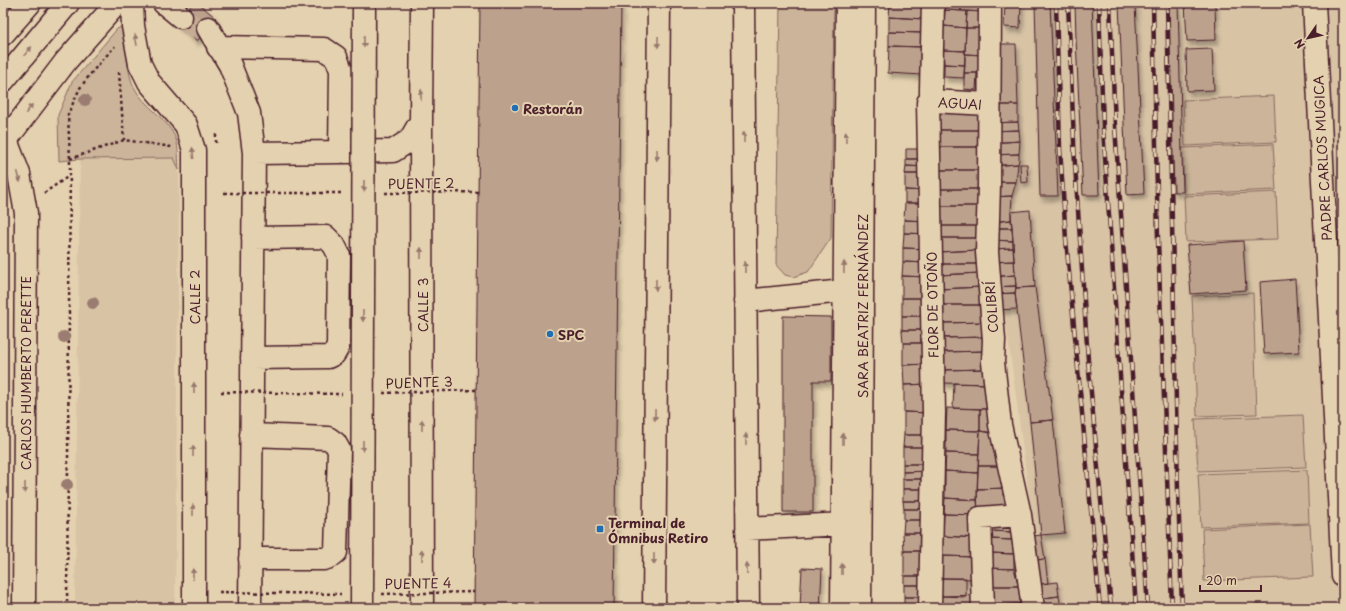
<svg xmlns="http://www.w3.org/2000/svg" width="1346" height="611" viewBox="0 0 1346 611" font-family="'Playpen Sans',sans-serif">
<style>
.built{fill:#d8c3a5}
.green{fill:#cbb499;stroke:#8a6a62}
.building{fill:#bca28d;stroke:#4a1f2b;filter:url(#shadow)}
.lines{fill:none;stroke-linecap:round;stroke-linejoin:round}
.minor-tunnel{stroke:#c5ad95;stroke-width:22;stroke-dasharray:22 11;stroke-linecap:butt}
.minor-casing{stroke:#4a1f2b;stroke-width:25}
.major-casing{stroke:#4a1f2b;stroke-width:25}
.highway-casing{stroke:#4a1f2b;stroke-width:25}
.path{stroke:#4a1f2b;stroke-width:2.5;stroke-dasharray:3 3;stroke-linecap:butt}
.minor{stroke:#e4d1af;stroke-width:22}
.major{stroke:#e4d1af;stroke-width:22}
.highway{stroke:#e4d1af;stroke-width:22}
.rail-casing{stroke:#4a1f2b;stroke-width:4.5}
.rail{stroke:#e4d1af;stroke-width:3;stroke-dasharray:9;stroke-linecap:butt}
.minor-bridge-casing{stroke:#4a1f2b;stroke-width:25;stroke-linecap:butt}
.path-bridge{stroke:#4a1f2b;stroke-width:2.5;stroke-dasharray:3 3;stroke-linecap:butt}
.minor-bridge{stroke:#e4d1af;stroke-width:22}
.tree{fill:#9a7b70}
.oneway{fill:#97786d}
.poi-dot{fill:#1f6fb2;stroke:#e4d1af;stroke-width:1.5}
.labels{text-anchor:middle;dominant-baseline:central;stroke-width:4;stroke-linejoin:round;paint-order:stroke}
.street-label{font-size:13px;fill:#4a1f2b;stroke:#e4d1af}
.poi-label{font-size:13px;font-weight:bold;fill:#4a1f2b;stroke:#e4d1af;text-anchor:start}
</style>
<defs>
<filter id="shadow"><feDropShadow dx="2.5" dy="4.5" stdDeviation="2" flood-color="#0004"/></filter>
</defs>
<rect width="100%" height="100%" fill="#e4d1af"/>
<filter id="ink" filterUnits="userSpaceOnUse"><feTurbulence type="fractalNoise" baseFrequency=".025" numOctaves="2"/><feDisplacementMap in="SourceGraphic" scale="8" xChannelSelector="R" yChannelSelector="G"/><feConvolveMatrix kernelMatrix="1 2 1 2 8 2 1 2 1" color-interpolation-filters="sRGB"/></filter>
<g filter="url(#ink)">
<path class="built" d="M995 3H1343V608H1044L1002 291Z
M174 158 179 170 175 608H75L80 159Z"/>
<path class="green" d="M780 3H834L831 238 808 272 793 277 785 275 776 265Z
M121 27 123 29C126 45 127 74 134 87 144 107 167 117 176 139 179 148 178 161 179 170L174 158 80 159 59 161 58 115 72 82 117 29Z
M1274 96 1276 142 1185 146 1183 100Z
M1273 144 1276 190 1184 194 1182 148Z
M1276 192 1278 239 1186 242 1184 196Z
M1253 293 1257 414 1197 416 1192 296Z
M1303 415 1306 467 1198 471 1195 419Z
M1307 470 1309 523 1201 527 1198 474Z
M1310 524 1313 577 1204 581 1202 529Z"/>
<path class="building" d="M193 3H198L216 18 197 41 176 23Z
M480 3H621L614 608H474Z
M890 3H924V19L889 17Z
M945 3H961V11L945 10Z
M961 3H985V12L961 11Z
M1005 3H1021L1020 28 1004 27Z
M1035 3H1050L1058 196H1040Z
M1075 3H1092L1099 195H1083L1076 38Z
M1119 3H1135L1144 194 1127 195Z
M1169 3H1178L1183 192H1174Z
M1185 3H1215L1216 40 1187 41Z
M945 10 967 11 966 28 944 26Z
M967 11 985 12 984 28H966Z
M889 17 924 19 923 33 889 32Z
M944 26 966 28 965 51 943 50Z
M966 28H984L983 55 965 54Z
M889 32 923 33V47L889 46Z
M991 44H1016L1018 105H992Z
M889 46 923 47 922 75 888 73Z
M1212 49 1214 90 1187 91 1186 50Z
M943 50 965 51V65L944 64Z
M965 54 983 55 982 73H964Z
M944 64 965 65 964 78 944 77Z
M964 73H977L976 90 964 89Z
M992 105H1018V122L991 123Z
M938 108H979V130H938Z
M1018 122 1019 130 990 131 991 123Z
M938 130H979V147H938Z
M1019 130 1020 141 990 143V131Z
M1020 141 1019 154 990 155V143Z
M938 147H979V170H938Z
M906 149H926L927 159H906Z
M1019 154V160L1018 164 990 166V155Z
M906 159H927L926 167 906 166Z
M1018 164 1016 182H990V166Z
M1020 164H1027L1028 182 1021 183Z
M906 166 926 167V174H905Z
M938 170H979V189H938Z
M905 174H926L927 191 905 190Z
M990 182H1016L1012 196 990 197Z
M938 189H979V206H938Z
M905 190 927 191 928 203H905Z
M1012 196 1011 212V220L991 222 990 197Z
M905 203H928L929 221 904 220Z
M938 206H979L978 226H938Z
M1030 210 1035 287 1016 288 1011 212Z
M904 220 929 221V234L904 233Z
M1011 220 1012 228H991V222Z
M938 226H978V238H939Z
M991 228H1012L1013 241 992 240Z
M904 233 929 234V249L903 248Z
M939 238H978V250L938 252Z
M992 240 1013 241V248L992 249Z
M1243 241 1246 290 1191 294 1187 245Z
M903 248 929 249V263L903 262Z
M1013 248 1014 261 992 262V249Z
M978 250 979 264H936L938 252Z
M1014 261 1015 275 991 277 992 262Z
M903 262 929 263 928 277 902 276Z
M936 264H979L981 273 938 275Z
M981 273 982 287 939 289 938 275Z
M1015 275 1016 286 991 287V277Z
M902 276 928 277V298H902Z
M1295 279 1299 352 1264 354 1260 282Z
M1016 286 1015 293 992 294 991 287Z
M982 287 986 305H941L939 289Z
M1035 287 1053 420 1030 422 1015 293 1016 288Z
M1015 293 1017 309 993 310 992 294Z
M902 298H928V316H902Z
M941 305H986V322L942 323Z
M783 316 831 317V381H813V512H783Z
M902 316H928L929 330H902Z
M986 322V337L942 338V323Z
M902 330H929V343H903Z
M986 337 987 351 942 352V338Z
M903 343H929V364L903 365Z
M987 351V369L942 370V352Z
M929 364 930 384 904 385 903 365Z
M987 369 989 384 941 383 942 370Z
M954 383 989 384 988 409 953 408Z
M930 384V413L904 412V385Z
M947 408 980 409V431L946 430Z
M980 409H988L1000 434 980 431Z
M904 412 930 413V435H904Z
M1053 420 1065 533 1041 535 1030 422Z
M946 430 980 431 979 454 946 453Z
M980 431 1000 434 1005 466H978Z
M904 435H930V447H903Z
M903 447H930V464H903Z
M946 453 979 454 978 473 945 471Z
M903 464H930V471L903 472Z
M978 466H1005L1008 488 977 489Z
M930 471V479H903V472Z
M945 471 978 473 977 500 945 498Z
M903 479H930V489H903Z
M1008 488 1010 513 978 515 977 489Z
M903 489H930V501H903Z
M945 498 977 500 978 515 944 514Z
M903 501H930V509H904Z
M904 509H930V520H904Z
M944 514 978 515 977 538 943 536Z
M990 519H1013L1012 532 990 531Z
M904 520H930L931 533H903Z
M990 531 1012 532V540L990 539Z
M903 533H931V551H904Z
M1041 535 1045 559 1028 561 1025 537Z
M943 536 977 538 976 557 942 556Z
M990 539 1012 540 1014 554 990 553Z
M904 551H931V576H904Z
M990 553 1014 554V569L989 568Z
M942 556 976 557 975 579 942 578Z
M1045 559 1048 583 1031 585 1028 561Z
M802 568 822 569 820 608H800Z
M989 568 1014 569 1019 586H989Z
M904 576H931V585H904Z
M942 578H966V597L941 596Z
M1057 582 1059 596 1036 599 1034 585Z
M904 585H931L930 597H904Z
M989 586H1019L1020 604 990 605Z
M982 595V606L942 607 941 596Z
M1059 596 1061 608H1037L1036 599Z
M904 597H930L929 608H904Z
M1020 604V608H990V605Z
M1255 604 1286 605V608H1255Z
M982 606V608L942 607Z"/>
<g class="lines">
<path class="minor-tunnel" d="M181 17 202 34"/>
<defs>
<path id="minor" d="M132 3 133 26 140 64 149 82 186 125 194 150V608
M164 3 181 17
M743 3 748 608
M990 3 989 186 987 252 994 340 993 362 1000 425 1020 515 1033 608
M1314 3 1343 576
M208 28 230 65 249 113 254 153 250 608
M218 47 324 49 336 57 341 70 340 152 254 153
M931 101 989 104
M6 140 19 174 26 213 24 608
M345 152 393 151 410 140 421 121
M745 301 844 291
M252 358 328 357 334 354 338 347 339 255 334 245 326 237 253 238
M747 529 843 524
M250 559H324L330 557 336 552 339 450 335 443 328 438 251 435
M422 608 421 121 422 3
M654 608 659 3
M842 608 847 3
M860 608 864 3
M930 608 934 412 928 103 931 101V89L933 3
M983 608 980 518 1020 515"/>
<path id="major" d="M3 144 66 61 117 3"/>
<path id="highway" d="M3 34 30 3
M3 81 68 3"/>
</defs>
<use href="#minor" class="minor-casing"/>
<use href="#major" class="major-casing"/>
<use href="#highway" class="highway-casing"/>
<path class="path" d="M119 72 124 140
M216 134V145
M70 159 124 140 172 147
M44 193 69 176
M67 608 70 159 68 114 80 88 92 72 115 46"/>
<use href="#minor" class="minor"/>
<use href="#major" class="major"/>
<use href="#highway" class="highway"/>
<defs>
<path id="rail" d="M1056 3 1060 148 1066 239 1100 608
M1068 3 1075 165 1088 360 1111 608
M1099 3 1103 128 1136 608
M1110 3 1115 126 1148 608
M1153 3 1158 240 1172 608
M1167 3 1178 490 1182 608"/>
</defs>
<use href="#rail" class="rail-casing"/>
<use href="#rail" class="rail"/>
<defs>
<path id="minor-bridge" d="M362 608 364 3"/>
</defs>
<use href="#minor-bridge" class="minor-bridge-casing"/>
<path class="path-bridge" d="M224 193H342
M385 193 478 192
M221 392 342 394
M383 393 476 390
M219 592 341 594
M382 594 474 592"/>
<use href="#minor-bridge" class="minor-bridge"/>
</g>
<g class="tree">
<circle cx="85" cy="100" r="6"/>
<circle cx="93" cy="303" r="6"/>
<circle cx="64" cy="337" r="6"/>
<circle cx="67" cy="485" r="6"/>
</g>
<defs><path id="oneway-solid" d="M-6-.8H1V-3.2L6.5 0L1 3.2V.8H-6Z"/></defs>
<g class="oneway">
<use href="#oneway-solid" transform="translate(136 40) rotate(-100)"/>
<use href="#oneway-solid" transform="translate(364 42) rotate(90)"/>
<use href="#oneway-solid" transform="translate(658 42) rotate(91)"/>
<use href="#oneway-solid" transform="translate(28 51) rotate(-50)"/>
<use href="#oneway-solid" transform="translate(421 95) rotate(-89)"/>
<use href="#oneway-solid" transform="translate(29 109) rotate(-53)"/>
<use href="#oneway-solid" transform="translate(744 137) rotate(-90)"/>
<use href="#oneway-solid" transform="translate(846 137) rotate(-89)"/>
<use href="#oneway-solid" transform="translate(193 153) rotate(-96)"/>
<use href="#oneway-solid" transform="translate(657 155) rotate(91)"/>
<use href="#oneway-solid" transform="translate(19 177) rotate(77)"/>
<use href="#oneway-solid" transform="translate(364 186) rotate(90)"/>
<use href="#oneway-solid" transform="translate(421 253) rotate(-90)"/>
<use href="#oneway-solid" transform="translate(745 267) rotate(-90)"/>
<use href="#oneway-solid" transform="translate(844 267) rotate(-89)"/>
<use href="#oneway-solid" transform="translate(656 285) rotate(90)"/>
<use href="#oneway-solid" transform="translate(363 316) rotate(90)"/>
<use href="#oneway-solid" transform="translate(194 388) rotate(-90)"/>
<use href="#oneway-solid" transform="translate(655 415) rotate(91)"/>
<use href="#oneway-solid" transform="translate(422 425) rotate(-90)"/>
<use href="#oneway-solid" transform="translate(746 439) rotate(-90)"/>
<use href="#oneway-solid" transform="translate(843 439) rotate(-90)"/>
<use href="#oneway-solid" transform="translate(363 446) rotate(90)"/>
<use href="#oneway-solid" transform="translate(193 451) rotate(-90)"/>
<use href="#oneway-solid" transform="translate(25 488) rotate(90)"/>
<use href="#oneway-solid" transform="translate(193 510) rotate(-90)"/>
<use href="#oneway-solid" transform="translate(422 555) rotate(-90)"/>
<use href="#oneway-solid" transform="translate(654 559) rotate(90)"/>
<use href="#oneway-solid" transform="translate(747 569) rotate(-90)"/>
<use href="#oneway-solid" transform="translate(842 569) rotate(-90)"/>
<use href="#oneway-solid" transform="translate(193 574) rotate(-90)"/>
</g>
</g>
<g class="poi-dot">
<circle cx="515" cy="108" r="4"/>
<circle cx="550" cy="334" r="4"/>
<rect x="596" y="525" width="8" height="8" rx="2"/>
</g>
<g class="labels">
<g class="street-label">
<text transform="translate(960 103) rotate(3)">AGUAI</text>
<text transform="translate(1322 158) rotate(-93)">PADRE CARLOS MUGICA</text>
<text transform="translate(421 183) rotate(-1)">PUENTE 2</text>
<text transform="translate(194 297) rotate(-90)">CALLE 2</text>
<text transform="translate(422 305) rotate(-90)">CALLE 3</text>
<text transform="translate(932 305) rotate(-91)">FLOR DE OTOÑO</text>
<text transform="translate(862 306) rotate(-90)">SARA BEATRIZ FERNÁNDEZ</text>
<text transform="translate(991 307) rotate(-94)">COLIBRÍ</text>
<text transform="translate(25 373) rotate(-90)">CARLOS HUMBERTO PERETTE</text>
<text transform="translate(419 382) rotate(-2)">PUENTE 3</text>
<text transform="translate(418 583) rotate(-1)">PUENTE 4</text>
</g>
<g class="poi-label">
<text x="523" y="108">Restorán</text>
<text x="558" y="334">SPC</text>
<text x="608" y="522">Terminal de<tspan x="608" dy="15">Ómnibus Retiro</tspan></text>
</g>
</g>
<rect width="1346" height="611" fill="none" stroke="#e4d1af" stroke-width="16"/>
<rect x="8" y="8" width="1330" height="595" fill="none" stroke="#4a1f2b" stroke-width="1.5" filter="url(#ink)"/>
<g transform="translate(1308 38) rotate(236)" stroke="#e4d1af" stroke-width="3" paint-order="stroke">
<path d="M0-3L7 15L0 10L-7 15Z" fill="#4a1f2b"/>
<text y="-6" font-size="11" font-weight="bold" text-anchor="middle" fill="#4a1f2b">N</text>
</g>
<path d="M1200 585v6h61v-6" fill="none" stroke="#4a1f2b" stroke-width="2"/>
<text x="1206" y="585" font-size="12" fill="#4a1f2b" stroke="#e4d1af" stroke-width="3" paint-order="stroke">20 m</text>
</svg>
